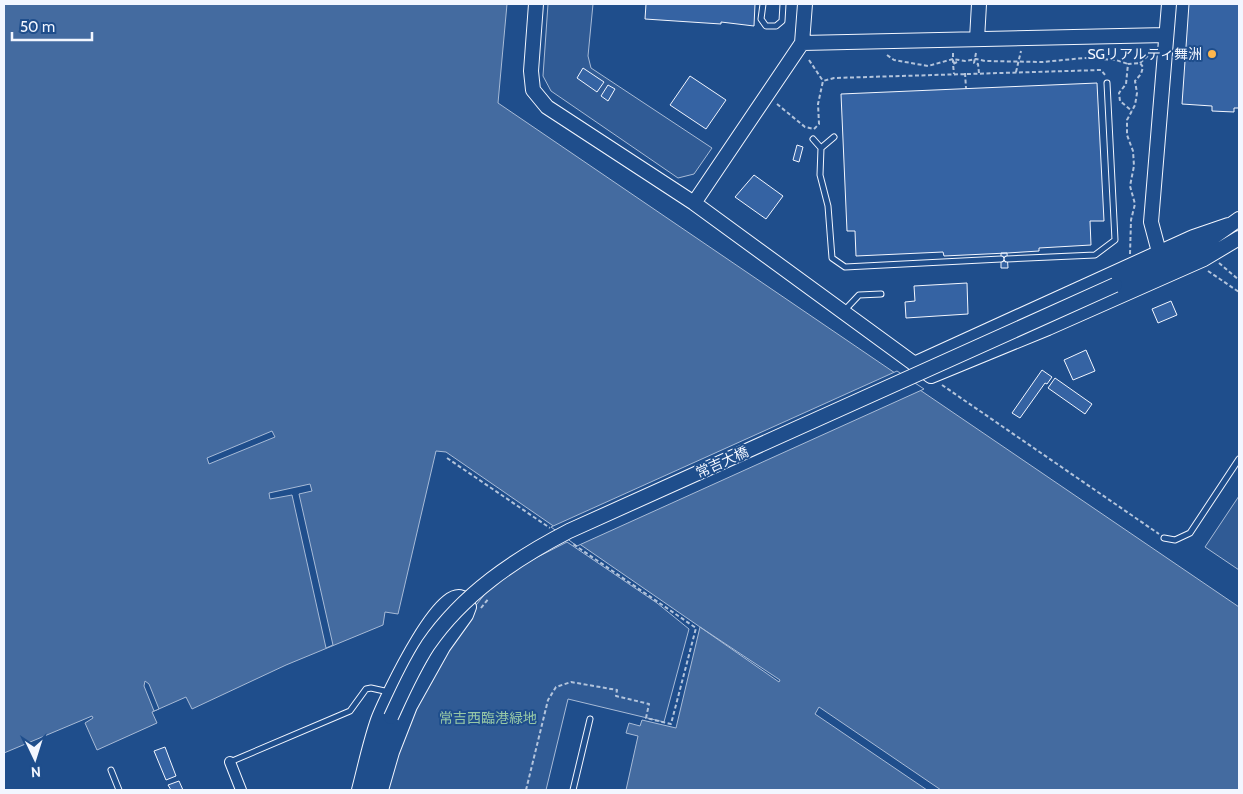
<svg xmlns="http://www.w3.org/2000/svg" width="1243" height="794" viewBox="0 0 1243 794" font-family="Cabin,'Noto Sans JP',sans-serif">
<style>
.built{fill:#305b95;stroke:#a8bbd7}
.water{fill:#446ba0;stroke:#a8bbd7}
.pier{fill:#1f4e8c;stroke:#a8bbd7}
.building{fill:#3563a3;stroke:#f2f6ff}
.lines{fill:none;stroke-linecap:round;stroke-linejoin:round}
.lane-casing{stroke:#f2f6ff;stroke-width:7}
.street-casing{stroke:#f2f6ff;stroke-width:12}
.secondary-casing{stroke:#f2f6ff;stroke-width:16}
.path{stroke:#b3c4dc;stroke-width:2;stroke-dasharray:4 2.5;stroke-linecap:butt}
.lane{stroke:#1f4e8c;stroke-width:5}
.street{stroke:#1f4e8c;stroke-width:10}
.secondary{stroke:#1f4e8c;stroke-width:14}
.secondary-bridge-casing{stroke:#f2f6ff;stroke-width:16;stroke-linecap:butt}
.secondary-bridge{stroke:#1f4e8c;stroke-width:14}
.poi-dot{fill:#ffb74d;stroke:#1f4e8c;stroke-width:2}
.labels{text-anchor:middle;dominant-baseline:central;stroke-width:4;stroke-linejoin:round;paint-order:stroke}
.poi-label{font-size:14px;fill:#f2f6ff;stroke:#1f4e8c;text-anchor:end}
.street-label{font-size:14px;fill:#f2f6ff;stroke:#1f4e8c}
.park-label{font-size:14px;fill:#97c8a6;stroke:#1f4e8c}
</style>
<rect width="100%" height="100%" fill="#1f4e8c"/>
<path class="built" d="M548 4H593L588 56 591 68 712 148 694 174 678 178 551 91 543 76Z
M1239 496V570L1205 547Z
M567 542 657 603 689 629 664 722 568 699 546 790H384L419 692 473 609 488 590 524 564Z"/>
<path class="water" d="M4 4H507L498 103 1239 607V790H626L638 736 626 733 629 723 640 726 642 720 676 728 700 627 446 452 436 451 398 614 385 612 383 625 286 665 192 709 186 697 152 712 157 723 97 750 85 723 93 718 92 716 4 753Z"/>
<path class="pier" d="M897 371 924 389 577 546 551 527Z
M272 431 275 437 209 464 207 458Z
M310 484 312 491 299 494 333 645 326 648 292 495 270 499 269 493Z
M700 627 780 680 779 682Z
M145 681 149 684 159 709 154 711 144 686Z
M819 707 941 790H927L815 714Z"/>
<path class="building" d="M646 4H755L754 26 721 22V24L645 19Z
M1189 4H1239V108H1234V112L1212 111V106L1182 104Z
M583 68 604 82 597 92 577 78Z
M690 76 726 100 706 129 670 105Z
M1097 83 1104 221H1090L1091 245 1039 248V251L1007 253 944 256 943 252 856 256 855 231H847L841 94Z
M608 85 615 89 608 101 601 96Z
M797 145 803 147 799 162 793 160Z
M754 175 783 196 766 219 735 197Z
M1001 253H1007L1008 268H1001Z
M967 283 968 314 906 318 905 302 915 301 914 286Z
M1171 301 1177 315 1158 323 1152 309Z
M1086 350 1095 371 1073 380 1064 360Z
M1042 370 1052 377 1047 384 1045 383 1020 418 1012 413Z
M1055 378 1092 404 1085 414 1048 388Z
M165 747 176 776 166 780 154 751Z
M179 781 183 790H171L168 785Z"/>
<g class="lines">
<defs>
<path id="lane" d="M763 4 761 19 766 26H776L782 21 783 4
M834 137 821 148 820 175 828 206 832 258 845 267 1001 259
M813 139 821 148
M1007 259 1095 255 1115 240 1107 83
M843 312 859 295 881 294
M1164 538 1175 540 1190 533 1239 459
M230 762 350 711 366 689 371 688 389 692
M111 770 119 790
M573 790 590 719"/>
<path id="street" d="M230 762 241 790"/>
<path id="secondary" d="M536 4 531 71 533 90 547 107 694 203 931 376 1048 328 1204 259 1239 238
M977 39 979 4
M802 43 1166 35
M694 203 802 43 805 4
M1159 252 1151 222 1169 4
M1115 285 1198 248 1239 219
M914 364 1193 237 1228 225
M359 790C365 767 370 743 378 720 383 706 451 558 469 607L466 615 443 647 410 706 392 752 381 790
M371 790 391 717"/>
</defs>
<use href="#lane" class="lane-casing"/>
<use href="#street" class="street-casing"/>
<use href="#secondary" class="secondary-casing"/>
<path class="path" d="M953 53V62H957L953 64 954 74
M976 53 974 63 978 64 979 73
M887 55 894 60 928 66 953 59 965 61 976 59 985 61 1043 62 1084 58 1116 60 1128 64
M809 60 823 81
M1140 63 1151 53
M1016 72 1021 51
M965 73 966 88
M777 104 805 127 814 129 819 124 818 104 823 81 834 78 1101 70 1105 75
M1130 254 1131 220 1135 204 1130 186 1134 166 1133 151 1127 135V120L1135 105 1137 93 1135 81 1141 74 1143 67 1140 63 1128 64 1126 84 1119 93 1120 101 1132 111
M1219 263 1239 280
M1208 271 1239 292
M942 385 1159 534
M447 458 550 528
M481 608 489 598
M526 790 548 700 556 687 571 682 617 690 616 696 649 704 646 718 671 724 696 628 573 544"/>
<use href="#lane" class="lane"/>
<use href="#street" class="street"/>
<use href="#secondary" class="secondary"/>
<defs>
<path id="secondary-bridge" d="M391 717C402 693 413 668 428 645 463 594 515 559 569 531L1115 285"/>
</defs>
<use href="#secondary-bridge" class="secondary-bridge-casing"/>
<use href="#secondary-bridge" class="secondary-bridge"/>
</g>
<circle class="poi-dot" cx="1212" cy="54" r="5"/>
<g class="labels">
<g class="poi-label">
<text x="1202" y="54">SGリアルティ舞洲</text>
</g>
<g class="street-label">
<text transform="translate(722 462) rotate(-24)">常吉大橋</text>
</g>
<g class="park-label">
<text x="488" y="718">常吉西臨港緑地</text>
</g>
</g>
<rect width="1243" height="794" fill="none" stroke="#f2f6ff" stroke-width="10"/>
<g transform="translate(35 759) rotate(176)" stroke="#1f4e8c" stroke-width="4" paint-order="stroke">
<path d="M0-4L9 19L0 12L-9 19Z" fill="#f2f6ff"/>
<text y="-8" font-size="14" font-weight="bold" text-anchor="middle" fill="#f2f6ff">N</text>
</g>
<path d="M12 32v8h80v-8" fill="none" stroke="#f2f6ff" stroke-width="2.5"/>
<text x="20" y="32" font-size="15" fill="#f2f6ff" stroke="#1f4e8c" stroke-width="4" paint-order="stroke">50 m</text>
</svg>
